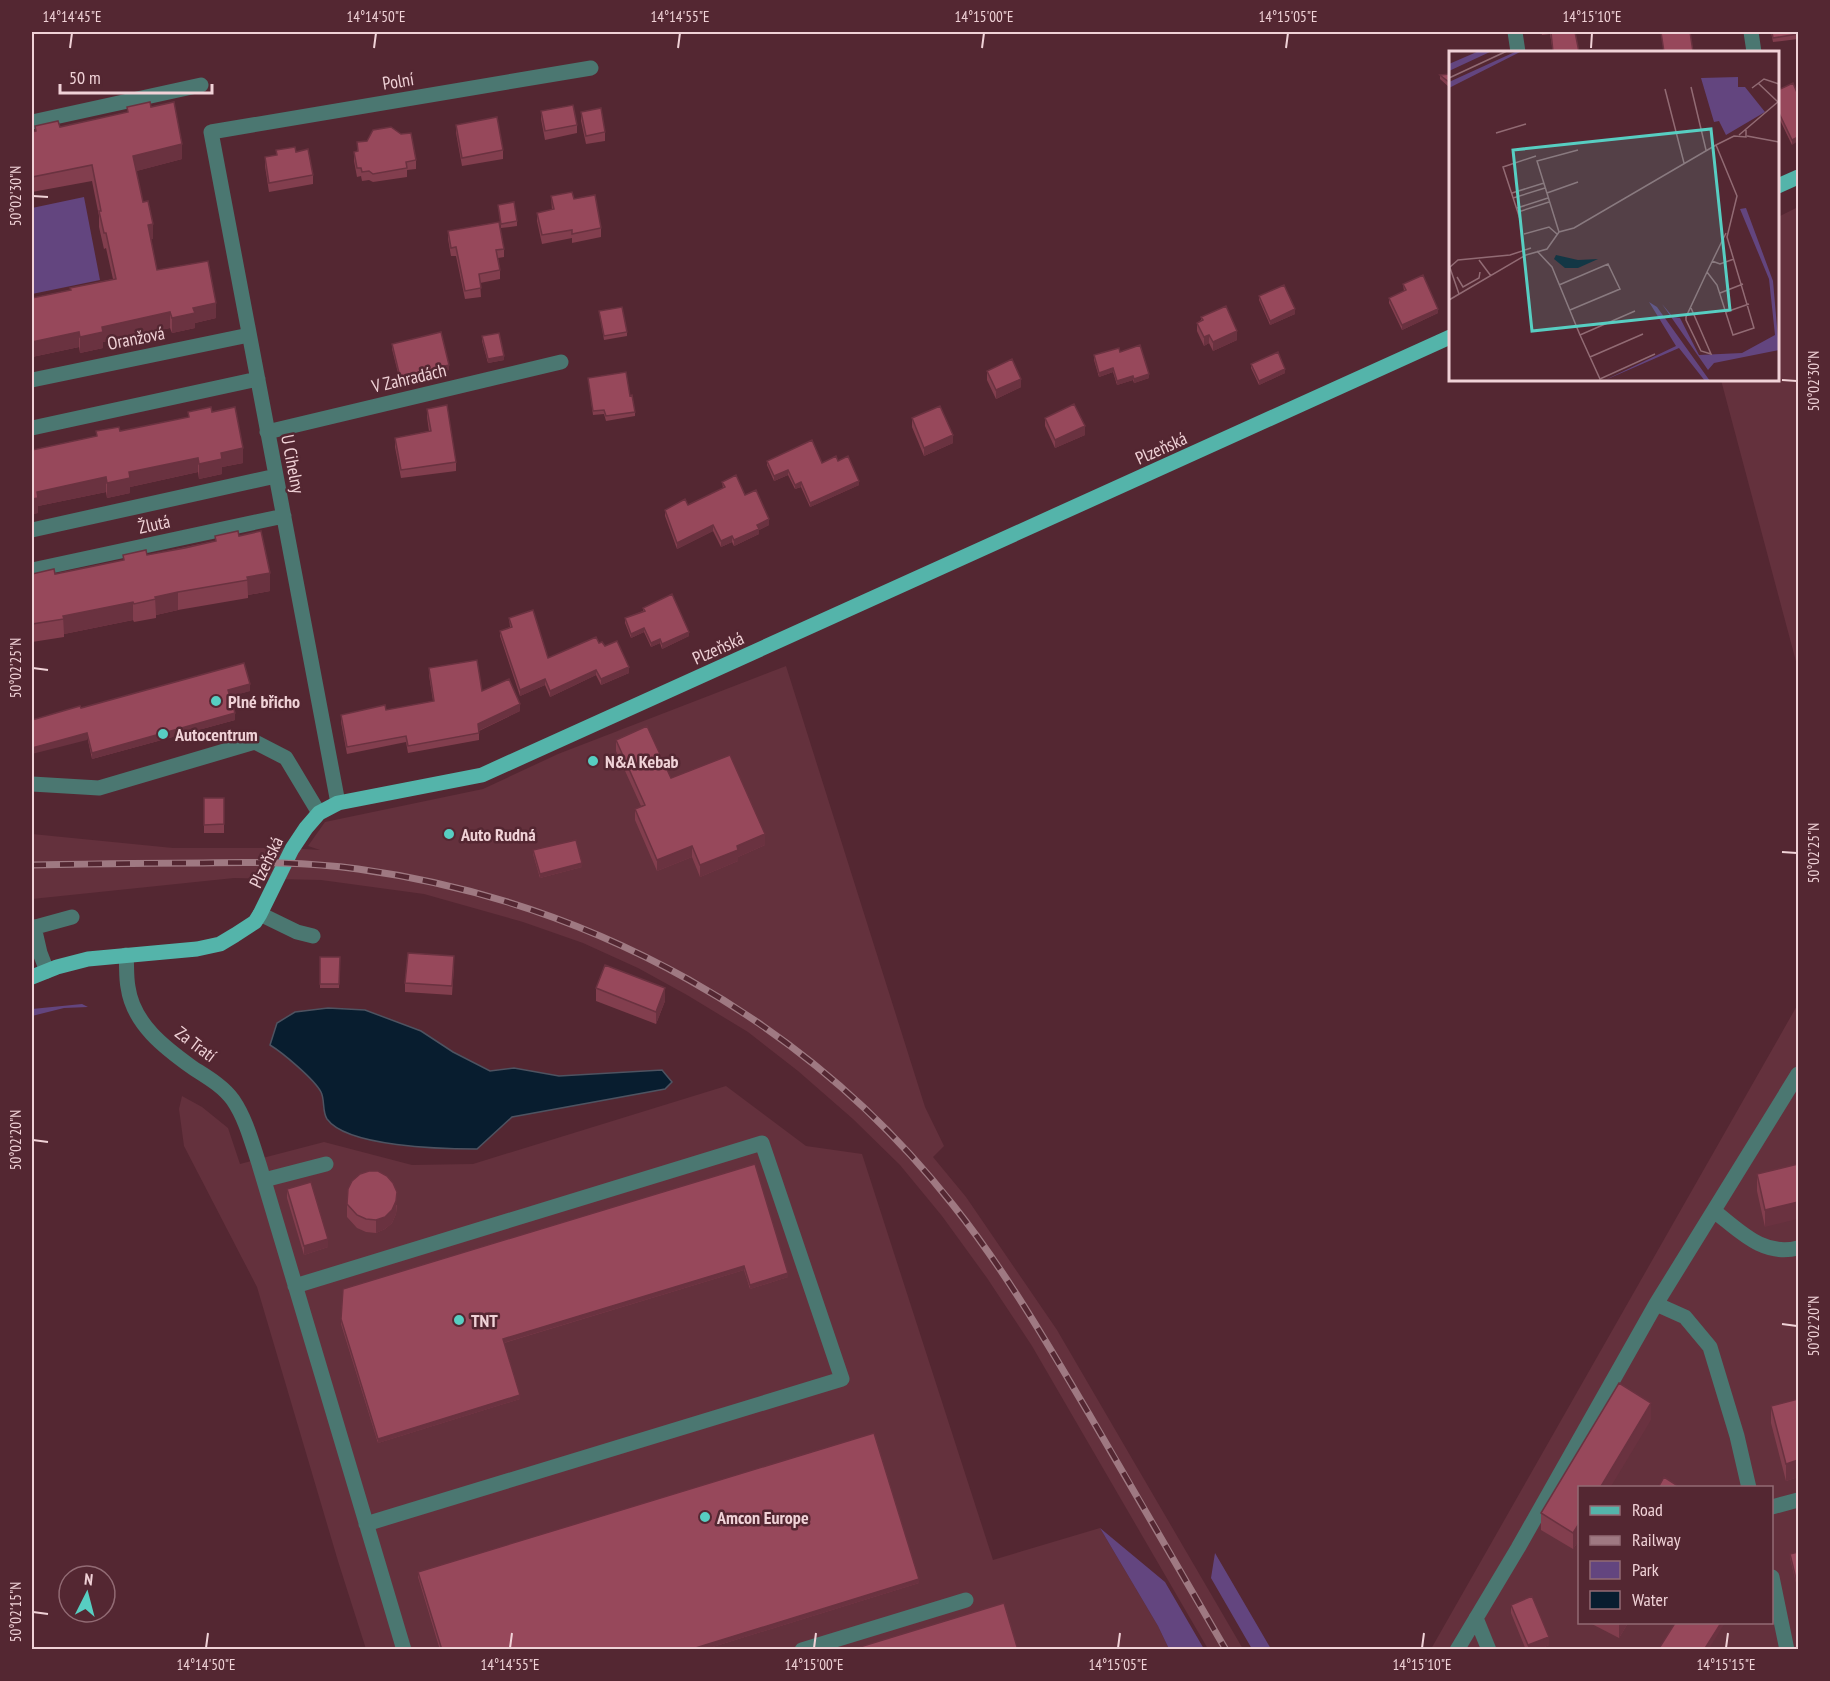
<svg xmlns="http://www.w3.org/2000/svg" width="1830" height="1681" viewBox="0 0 1830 1681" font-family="'PT Sans Narrow',sans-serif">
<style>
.built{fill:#64313d;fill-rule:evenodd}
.green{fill:#63457f}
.water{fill:#081d2f;stroke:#4e5361;stroke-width:1.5}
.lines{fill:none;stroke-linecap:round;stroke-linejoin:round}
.minor{stroke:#4b7771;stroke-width:15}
.major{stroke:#54b4aa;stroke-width:15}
.rail-casing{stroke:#9f7982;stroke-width:7}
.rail{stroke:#542732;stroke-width:4.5;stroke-dasharray:14;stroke-linecap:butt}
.wall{fill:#823e4e}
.shaded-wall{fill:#6a3240}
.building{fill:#97485b;stroke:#6a3240;stroke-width:1.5}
.ticks{fill:none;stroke:#f0d2d7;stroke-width:2}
.poi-dot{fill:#57cec2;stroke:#542732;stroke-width:2}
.labels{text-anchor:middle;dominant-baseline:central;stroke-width:5;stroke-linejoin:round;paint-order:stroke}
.street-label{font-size:18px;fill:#f0d2d7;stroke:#542732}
.poi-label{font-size:18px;font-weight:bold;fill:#f0d2d7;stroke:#542732;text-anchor:start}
.inset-road{fill:none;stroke:#926b74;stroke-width:1.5}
.view{fill:#57cec2;fill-opacity:0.15;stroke:#57cec2;stroke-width:3}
.inset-edge{fill:none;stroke:#f0d2d7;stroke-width:3}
.neatline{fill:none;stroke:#f0d2d7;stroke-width:2}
.ticks-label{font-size:15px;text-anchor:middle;fill:#f0d2d7}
</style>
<rect width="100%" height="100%" fill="#542732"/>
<path class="built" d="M1798 207V669L1721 380H1778V217Z
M786 666 925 1107 944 1146 933 1157 966 1197 1057 1330 1243 1649H1208L1032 1346 987 1278 942 1216 900 1165 853 1119 798 1071 748 1032 687 995 638 968 583 943 523 922 424 894 321 880 234 878 32 899V834L173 848H287L320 850 308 846 325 822 483 789 558 754Z
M1798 1004V1649H1431ZM1580 1488H1772V1622H1580Z
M726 1086 806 1146 862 1154 993 1560 1100 1528 1158 1626 1169 1649H366L338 1561 257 1287 184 1146 179 1109 182 1096 202 1107 228 1128 240 1164 324 1142 412 1165 473 1164Z"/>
<path class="green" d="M84 197 100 280 32 294V208Z
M82 1004 88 1007 64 1008 32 1016V1009Z
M1100 1528 1165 1582 1204 1649H1169L1158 1626Z
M1215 1553 1271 1649H1252L1211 1578Z"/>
<path class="water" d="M328 1008 365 1010 421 1031 453 1052 490 1071 514 1068 559 1076 662 1070 672 1082 665 1089 512 1117 477 1149C443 1149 347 1147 327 1119 322 1111 325 1100 321 1092 314 1079 283 1053 270 1045L277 1023 295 1012Z"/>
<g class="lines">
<path class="minor" d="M1515 32 1518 52
M1751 32 1754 52
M32 122 201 85
M32 380 249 335
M32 428 258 379
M267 432 561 362
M32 530 276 476
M32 570 284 516
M32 784 99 788 255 742 286 758 319 813
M338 803 211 132 591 68
M260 914 297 932 313 936
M34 927 40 953 47 971
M32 928 72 917
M126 955C127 965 126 977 128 987 133 1024 165 1048 193 1068 207 1077 223 1086 233 1100 246 1119 252 1143 259 1164L404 1650
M264 1180 326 1164
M1714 1211C1740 1231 1763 1257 1798 1248
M295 1286 762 1143 842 1379 366 1524
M1656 1304 1685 1317 1710 1347 1737 1436 1749 1488
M1772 1507 1798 1500
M1772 1577 1787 1650
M1476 1618 1489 1650
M802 1650 966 1600
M1457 1650 1518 1548 1656 1304 1798 1074"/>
<path class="major" d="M1778 186 1798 177
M32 977 57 967 88 959 197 949 220 944 235 935 255 922 260 914 292 849 306 828 319 813 338 803 482 775 1450 337"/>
<defs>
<path id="rail" d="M32 865C89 864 146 863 203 863 255 862 307 862 358 869 591 901 808 1020 953 1205 1005 1270 1047 1343 1089 1414 1135 1492 1180 1571 1226 1650"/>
</defs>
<use href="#rail" class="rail-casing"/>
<use href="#rail" class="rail"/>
</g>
<path class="wall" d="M1541 32H1575L1579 52H1553L1550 34 1542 35Z
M1771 32H1798V39L1773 42Z
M1450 74V88L1440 79V75Z
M1778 90 1798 95 1792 145 1779 118 1778 109Z
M127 107H151L182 159 136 171 143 202 153 239H151L157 270 216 318 195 323V328L172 333 170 328 103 342V348L80 353 79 347 32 357V298L70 290V288L113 279 106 248 104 249 99 227V216L92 181 32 192V132H35V126L60 127 127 112Z
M541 111 577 125V133L545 140 541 119Z
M581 112 605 132V141L586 144 581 121Z
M456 125 503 150V159L462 166 456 133Z
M357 142 416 160V169L407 170V177L373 182 369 180 362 181 361 176 357 177 354 161V152H357Z
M276 150 296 152 313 175V184L269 192 265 166V157L276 155Z
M551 196 574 199 601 228V237L572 243V238L542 244 537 221V213L552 210Z
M498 205 517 221V226L501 228Z
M448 231 504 249V257L498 258 500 270V279L480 283 481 297 465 299 456 256H451L448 239Z
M1403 284 1438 313 1402 330 1389 303V298L1404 291Z
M1259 296 1295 314 1270 325 1259 300Z
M599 311 627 332V336L604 340Z
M1201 317 1237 340 1213 351 1209 343 1204 346 1197 331V323L1201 320Z
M482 336 504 360 488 363 482 341Z
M392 344 449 370 400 381 392 349Z
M1120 352 1149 378 1134 383 1133 380 1117 385 1113 372 1099 377 1094 360V355Z
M1251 364 1285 373 1259 385 1251 368Z
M987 371 1021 387 996 399 987 380Z
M588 378 630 396 635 412V416L606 421 604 414 593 415Z
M427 409 456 462V471L401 478 395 447V438L429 431 427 417Z
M188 412H212L243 463 222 467V474L199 479 198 472 130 487V493L107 498 106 492 38 506V513L32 514V450L96 436V431H120L188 417Z
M912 418 953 443 924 456 912 427Z
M1045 418 1085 435 1055 448 1045 426Z
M767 461 822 463 838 461 859 485 810 507 801 487 795 489 788 475 774 481 767 465Z
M722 482 745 495 769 525 759 530V534L734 546 732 542 721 547 713 531 677 549 665 516V510L688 505 723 488Z
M215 536H239L270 591 248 595V598L178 610 156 615V618L134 622 133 620 64 634V637L32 642V574H55L123 560V555H147L215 541Z
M643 608 689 636 662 649 660 643 651 647 644 632 631 638 625 623V618L643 611Z
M509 618 548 658 599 643 605 646 629 673 601 685 596 675 550 697 545 685 520 696 500 636V631L510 627Z
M429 668 482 691 520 711 479 731V740L408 753 406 742 347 754 341 722V715L386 710 433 701 429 675Z
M250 691 230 696 235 720 92 759 81 708Z
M616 740 671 778 765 845 738 857V861L700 877 692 857 657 871 635 820V809L641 806 616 751Z
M204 798H224V833H204Z
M533 850 582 867 540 878 533 854Z
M320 957H340L339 988H320Z
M454 965 452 995 405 992V983Z
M596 988 665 1001 656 1024 596 1001Z
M755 1164 788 1277 750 1289 744 1270 504 1343 520 1399 378 1443 341 1324 343 1289Z
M1798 1164 1765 1227 1757 1191V1174Z
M287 1189 328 1247 304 1255 287 1198Z
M347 1204 397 1205 396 1214 392 1223 385 1229 376 1233 366 1232 357 1228 347 1217Z
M1798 1399V1477L1786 1481 1771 1423V1406Z
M1651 1420 1580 1488V1539L1573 1549 1541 1530V1513Z
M1798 1552V1591L1790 1558V1554Z
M418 1572 919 1583 703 1650H440L418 1577Z
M1511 1605 1549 1645 1538 1650H1526L1511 1613Z
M1590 1623H1628L1619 1638Z"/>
<path class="shaded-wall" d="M1798 137V141L1792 145V140Z
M182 144V159L133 172V156Z
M153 224V239L148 240V225Z
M216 303V318L195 323V328L172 333V318L193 308Z
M1295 309V314L1270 325V321Z
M1438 309V313L1402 330V325Z
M170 312V328L103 342V348L80 353V337L102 327Z
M1237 331V340L1213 351V342Z
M79 332V347L32 357V342Z
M1209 335V343L1204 346V337Z
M504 356V360L488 363V359Z
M449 365V370L400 381V377Z
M1113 368V372L1099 377V373Z
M1285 369V373L1259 385V381Z
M1149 374V378L1134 383V379Z
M1133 376V380L1117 385V381Z
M1021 379V387L996 399V390Z
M1085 426V435L1055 448V440Z
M953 435V443L924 456V448Z
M243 448V463L222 467V474L199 479V464L221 453Z
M198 458V472L130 487V493L107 498V483L129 472Z
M788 470V475L774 481V476Z
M106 477V492L38 506V513L32 514V499L37 492Z
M859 481V485L810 507V503Z
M801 482V487L795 489V485Z
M769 519V525L759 530V534L734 546V540L757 525Z
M713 525V531L677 549V543Z
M732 536V542L721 547V541Z
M270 573V591L248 595 247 577Z
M178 592V610L156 615 155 597Z
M133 602V620L64 634 63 616Z
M644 628V632L631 638V634Z
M689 632V636L662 649V644Z
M660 639V643L651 647V643Z
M629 667V673L601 685V679Z
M596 670V675L550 697V691Z
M545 679V685L520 696V690Z
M250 684V691L228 697V690Z
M520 704V711L478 731V724Z
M235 713V720L92 759V753Z
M87 733V740L32 754V748Z
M765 834V845L738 857V861L700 877V865L737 846Z
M692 846V857L657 871V860Z
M582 863V867L540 878V874Z
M665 988V1001L656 1024V1012Z
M397 1192 396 1214 392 1223 385 1229 376 1233V1220Z
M1798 1202V1219L1765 1227V1210Z
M328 1239V1247L304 1255V1246Z
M744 1266V1270L503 1343V1339Z
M788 1273V1277L750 1289V1285Z
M520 1395V1399L378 1443V1439Z
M1651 1403V1420L1610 1488H1600Z
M1798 1460V1477L1786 1481V1464Z
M1580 1522V1539L1573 1549V1533Z
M919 1579V1583L703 1650H689Z
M1621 1623H1628L1619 1638V1625Z
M1721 1623H1725L1708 1650H1704Z
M1549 1637V1645L1538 1650H1528V1645Z"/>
<path class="building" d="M1551 32H1575L1579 52H1553Z
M1661 32H1690L1693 52H1664Z
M1772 32H1798V34L1773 38Z
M1450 74V83L1440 75Z
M1793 83 1798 95V137L1792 140 1779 113 1778 104V90Z
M150 102 151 107 174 102 182 144 133 156 143 202 148 201 153 224 148 225 157 270 208 261 216 303 193 308 195 313 172 318 170 312 102 327 103 332 80 337 79 332 32 342V298L71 290 70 288 116 279 106 233H104L99 211H101L92 165 32 177V132L36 131 35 126 58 121 60 127 128 112 127 107Z
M573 105 577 125 545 131 541 111Z
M601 108 605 132 586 136 581 112Z
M497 117 503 150 462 158 456 125Z
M391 127 401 134 411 133 416 160 406 162 407 168 373 174 369 171 362 172 361 168H357L354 152 358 151 357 142 367 141 373 130Z
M295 147 296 152 308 149 313 175 269 183 265 157 277 155 276 150Z
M572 192 574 199 595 195 601 228 572 234V230L542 235 537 213 554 209 551 196Z
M514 202 517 221 501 224 498 205Z
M499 222 504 249 496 250 500 270 479 274 481 288 465 291 456 247 451 248 448 231Z
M1423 275 1438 309 1402 325 1389 298 1406 290 1403 284Z
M1284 285 1295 309 1270 321 1259 296Z
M1226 306 1237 331 1213 342 1209 335 1204 337 1197 323 1203 320 1201 317Z
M622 307 627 332 604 336 599 311Z
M441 332 449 365 400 377 392 344Z
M499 333 504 356 488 359 482 336Z
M1140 345 1149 374 1134 379 1133 376 1117 381 1113 368 1099 373 1094 355 1119 348 1120 352Z
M1278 352 1285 369 1259 381 1251 364Z
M1012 359 1021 379 996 390 987 371Z
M626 372 630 396 632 395 635 412 606 416 604 410 593 411 588 378Z
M1074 404 1085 426 1055 440 1045 418Z
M447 405 456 462 401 470 395 438 431 431 427 409Z
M940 406 953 435 924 448 912 418Z
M211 407 212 412 235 407 243 448 221 453 222 459 199 464 198 458 129 472 130 478 107 483 106 477 37 492 38 498 32 499V450L97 436 96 431 119 427 120 431 189 417 188 412Z
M812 440 822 463 836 456 838 461 848 456 859 481 810 503 801 482 795 485 788 470 774 476 767 461Z
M736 475 745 495 756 490 769 519 757 525 759 529 734 540 732 536 721 541 713 525 677 543 665 510 685 499 688 505 725 487 722 482Z
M238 531 239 536 261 531 270 573 247 577 248 580 178 592 155 597 156 599 134 604 133 602 63 616 64 619 32 624V574L54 569 55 574 124 560 123 555 146 550 147 555 185 548 216 541 215 536Z
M672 594 689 632 662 644 660 639 651 643 644 628 631 634 625 618 645 611 643 608Z
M533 610 548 658 596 637 599 643 602 642 605 646 617 641 629 667 601 679 596 670 550 691 545 679 520 690 500 631 512 627 509 618Z
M477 660 482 691 509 679 520 704 478 724 479 733 408 746 406 736 347 747 341 715 385 705 386 710 434 701 429 668Z
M244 663 250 684 228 690 235 713 92 753 87 733 32 748V720L80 706 81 708Z
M647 726 671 778 730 755 765 834 737 846 738 850 700 865 692 846 657 860 635 809 645 805 616 740Z
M204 798H224V824L204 825Z
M576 840 582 863 540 874 533 850Z
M408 953 454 956 452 986 405 983Z
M320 957H340L339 984H320Z
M605 965 665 988 656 1012 596 988Z
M755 1164 788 1273 750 1285 744 1266 503 1339 520 1395 378 1439 341 1319 343 1289Z
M1798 1164V1202L1765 1210 1757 1174Z
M369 1171H378L387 1176 393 1183 397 1192 396 1201 392 1210 385 1217 376 1220 366 1219 357 1215 347 1204 348 1189 352 1181 360 1174Z
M311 1182 328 1239 304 1246 287 1189Z
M1619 1383 1651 1403 1600 1488H1580V1522L1573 1533 1541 1513Z
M1798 1399V1460L1786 1464 1771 1406Z
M874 1433 919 1579 689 1650H442L418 1572Z
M1664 1477 1681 1488H1658Z
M1798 1552V1587L1790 1554Z
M1532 1596 1549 1637 1528 1645 1511 1605Z
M1004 1603 1018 1650H850Z
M1675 1623H1721L1704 1650H1658Z"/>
<path class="ticks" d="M70 48 72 33M374 48 376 33M678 48 680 33M982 48 984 33M1286 48 1288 33M1591 48 1592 33M33 196 48 197M1782 380 1797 381M33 668 48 670M1782 852 1797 853M33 1140 48 1142M1782 1324 1797 1326M33 1612 48 1614M206 1648 208 1633M510 1648 512 1633M814 1648 816 1633M1118 1648 1120 1633M1422 1648 1424 1633M1726 1648 1728 1633"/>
<g class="poi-dot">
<circle cx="216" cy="701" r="6"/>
<circle cx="163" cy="734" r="6"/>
<circle cx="593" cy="761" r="6"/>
<circle cx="449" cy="834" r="6"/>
<circle cx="459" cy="1320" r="6"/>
<circle cx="705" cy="1517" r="6"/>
</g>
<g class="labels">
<g class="street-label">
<text transform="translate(398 81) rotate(-9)">Polní</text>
<text transform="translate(136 338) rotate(-11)">Oranžová</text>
<text transform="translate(409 378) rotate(-13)">V Zahradách</text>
<text transform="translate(1161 448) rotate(-24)">Plzeňská</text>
<text transform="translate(293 464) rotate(79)">U Cihelny</text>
<text transform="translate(154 524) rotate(-12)">Žlutá</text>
<text transform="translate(718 648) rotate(-24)">Plzeňská</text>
<text transform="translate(266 862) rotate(-64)">Plzeňská</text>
<text transform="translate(196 1044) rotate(37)">Za Tratí</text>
</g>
<g class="poi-label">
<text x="228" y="701">Plné břicho</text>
<text x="175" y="734">Autocentrum</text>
<text x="605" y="761">N&amp;A Kebab</text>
<text x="461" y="834">Auto Rudná</text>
<text x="471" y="1320">TNT</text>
<text x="717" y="1517">Amcon Europe</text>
</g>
</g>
<g transform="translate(1449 51)">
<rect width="330" height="330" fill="#542732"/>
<path d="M30 0H43L0 20V13ZM68 0H73L0 37V31ZM289 26V36H296L316 61 277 84 270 70 265 71 252 27ZM297 157 324 230 330 299 265 312 259 319 213 253 224 266 231 267 250 304 293 302 326 284 320 228 291 158ZM200 251 208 256 261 330H256L230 297 154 330 227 295Z" fill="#63457f"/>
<path d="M107 204 129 209 149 208 129 217H116L105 208Z" fill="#081d2f"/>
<path class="inset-road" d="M0 27 58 0M309 32 329 51M242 36 257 99M303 37 315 28 330 33M216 38 235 112M47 82 77 73M290 84 330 50M298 85 330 91M63 142 95 132M98 142 129 131M64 147 96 137M68 157 99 147M69 161 100 151M72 171 54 116 87 105M110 181 88 110 129 99M75 183 100 176 108 183M88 200 103 216 131 284 186 260M30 209 42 225M263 210 271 213 285 208M0 214 10 243M1 216 9 209 61 204 82 197M258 221 268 234 284 284 305 277 278 186 288 145 267 94M8 226 14 236 30 227 31 221M110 234 159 213 171 238 121 259M271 242 294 233M0 249 77 204 98 198 110 181 125 177 267 94 285 85 297 86V79M242 257 262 303 252 300 237 269V266L258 221 277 182M277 261 300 253M131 284 151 328 206 303M141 306 194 283"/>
<path class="view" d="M262 78 281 259 83 280 64 99Z"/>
<rect width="330" height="330" class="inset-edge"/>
</g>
<rect width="1830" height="1681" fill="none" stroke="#542732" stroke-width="66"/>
<rect x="1578" y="1486" width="195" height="138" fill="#542732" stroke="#926b74" stroke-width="1.5"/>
<rect x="1590" y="1506" width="30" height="9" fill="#54b4aa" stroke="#926b74" stroke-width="1.5"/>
<text x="1632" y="1516" font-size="18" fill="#f0d2d7">Road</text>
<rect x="1590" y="1536" width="30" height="9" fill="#9f7982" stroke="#926b74" stroke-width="1.5"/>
<text x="1632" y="1546" font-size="18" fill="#f0d2d7">Railway</text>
<rect x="1590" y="1561" width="30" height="18" fill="#63457f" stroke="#926b74" stroke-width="1.5"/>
<text x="1632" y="1576" font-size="18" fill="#f0d2d7">Park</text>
<rect x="1590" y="1591" width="30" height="18" fill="#081d2f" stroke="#926b74" stroke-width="1.5"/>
<text x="1632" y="1606" font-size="18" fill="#f0d2d7">Water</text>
<g transform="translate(87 1594) rotate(6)"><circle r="28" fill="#542732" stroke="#926b74" stroke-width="1.5"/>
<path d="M0-4.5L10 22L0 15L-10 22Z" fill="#57cec2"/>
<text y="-9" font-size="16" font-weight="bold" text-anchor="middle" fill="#f0d2d7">N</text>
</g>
<path d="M60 84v9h152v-9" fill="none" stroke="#f0d2d7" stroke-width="3"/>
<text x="69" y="84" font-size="18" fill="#f0d2d7" stroke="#542732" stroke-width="4.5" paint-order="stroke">50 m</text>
<rect x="33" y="33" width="1764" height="1615" class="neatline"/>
<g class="ticks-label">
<text x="72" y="22">14°14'45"E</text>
<text x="376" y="22">14°14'50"E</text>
<text x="680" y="22">14°14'55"E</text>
<text x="984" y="22">14°15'00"E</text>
<text x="1288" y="22">14°15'05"E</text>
<text x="1592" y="22">14°15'10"E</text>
<text transform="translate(16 196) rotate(-90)" y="5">50°02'30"N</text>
<text transform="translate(1814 381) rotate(-90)" y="5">50°02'30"N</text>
<text transform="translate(16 668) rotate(-90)" y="5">50°02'25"N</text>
<text transform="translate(1814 853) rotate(-90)" y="5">50°02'25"N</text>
<text transform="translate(16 1140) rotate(-90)" y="5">50°02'20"N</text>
<text transform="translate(1814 1326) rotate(-90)" y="5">50°02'20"N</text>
<text transform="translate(16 1612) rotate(-90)" y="5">50°02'15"N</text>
<text x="206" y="1670">14°14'50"E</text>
<text x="510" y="1670">14°14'55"E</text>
<text x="814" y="1670">14°15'00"E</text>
<text x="1118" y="1670">14°15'05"E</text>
<text x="1422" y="1670">14°15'10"E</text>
<text x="1726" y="1670">14°15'15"E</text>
</g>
</svg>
